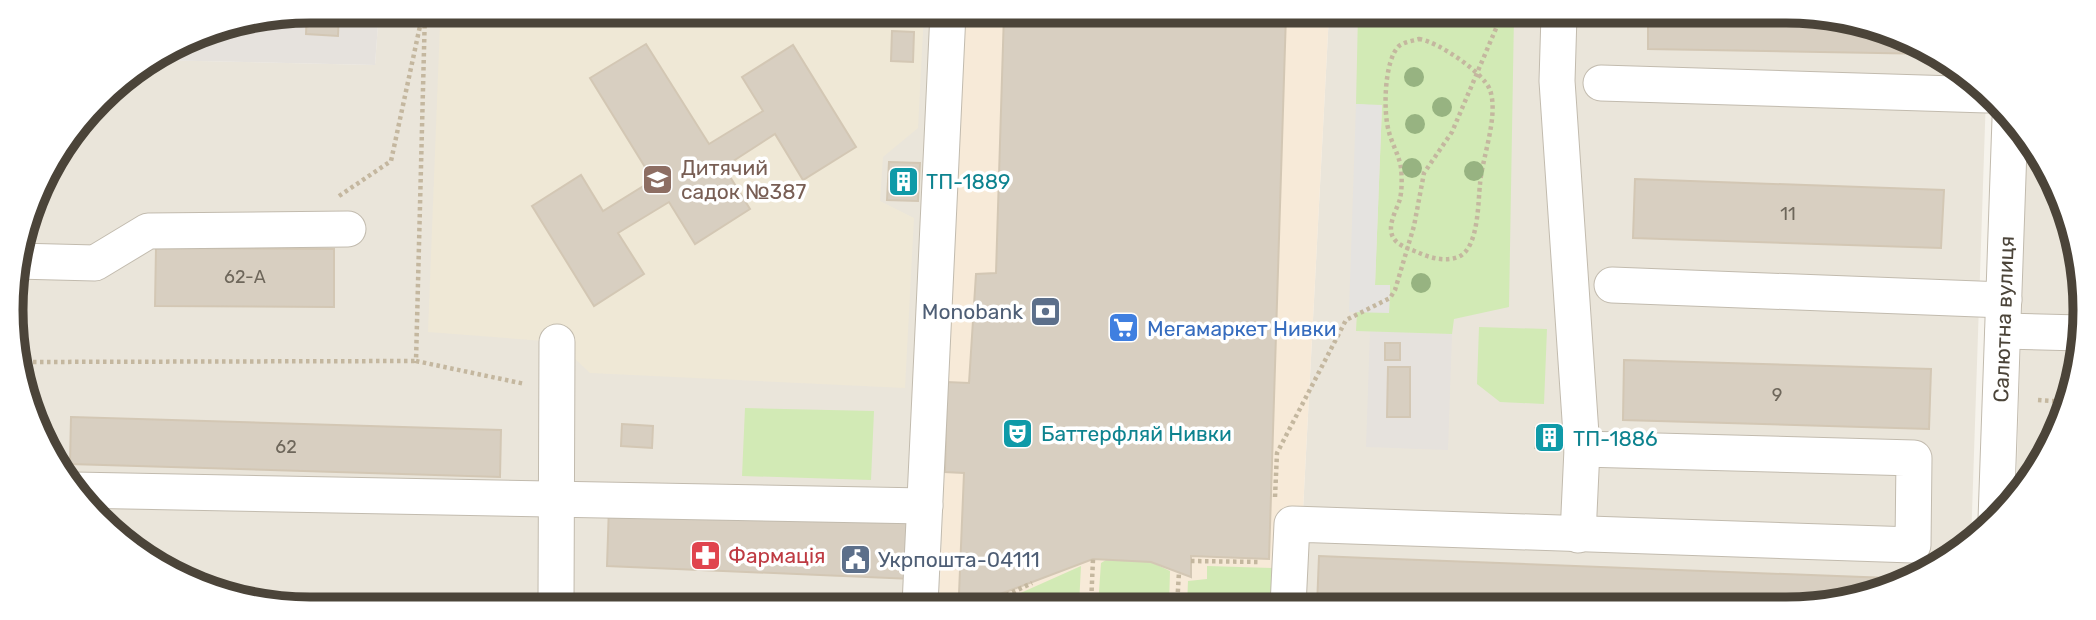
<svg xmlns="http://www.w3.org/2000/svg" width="2096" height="620" viewBox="0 0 2096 620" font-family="Rubik,sans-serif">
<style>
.residential{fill:#eae5da}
.commercial{fill:#f7ead8}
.industrial{fill:#e6e2dd}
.education{fill:#efe8d6}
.green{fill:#d2eab5}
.parking{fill:#e5e3e0}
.building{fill:#d8cfc1;stroke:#d3c7b4;stroke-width:2}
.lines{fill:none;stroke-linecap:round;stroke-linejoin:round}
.minor-casing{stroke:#c2bbae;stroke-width:37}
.path{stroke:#c4b79f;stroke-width:4.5;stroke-dasharray:3.5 3.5;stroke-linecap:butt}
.minor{stroke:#fff;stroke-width:35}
.tree{fill:#97b381}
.labels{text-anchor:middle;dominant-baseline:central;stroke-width:7;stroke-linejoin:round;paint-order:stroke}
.number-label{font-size:18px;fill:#6e675b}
.education-label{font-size:21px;fill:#785e54;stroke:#fff;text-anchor:start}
.culture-label{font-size:21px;fill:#0d838f;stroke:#fff;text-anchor:start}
.service-label{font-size:21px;fill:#4e5e75;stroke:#fff;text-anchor:end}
.street-label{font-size:21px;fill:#4b4439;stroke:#fff}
.shop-label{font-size:21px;fill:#366cbe;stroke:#fff;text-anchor:start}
.health-label{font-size:21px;fill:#be3a42;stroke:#fff;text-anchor:start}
.rim{fill:none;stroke:#4b4439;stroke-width:9}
</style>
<rect width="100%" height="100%" fill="#f6f3ec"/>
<path class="residential" d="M379 11 964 13 939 605 251 604 143 559 61 477 21 387 13 271 42 177 112 85 152 60 375 65Z
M1329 14 1845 16 1953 61 1986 95 1971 543 1901 587 1825 607 1298 606Z
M2027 136 2035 144 2080 252V369L2046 459 2016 496Z"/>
<path class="commercial" d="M964 13 1329 14 1298 606 939 605Z"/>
<path class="industrial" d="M310 11H379L375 65 152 60 196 33Z
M1370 331 1452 334 1448 450 1366 447Z"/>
<path class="education" d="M451 11 924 13 918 128 883 157 880 201 914 218 905 388 590 373 557 342 428 332 440 24Z"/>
<path class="green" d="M1358 14 1514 15 1509 307 1454 319 1452 334 1356 331 1357 312H1389L1390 286 1375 285 1382 106 1356 104Z
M1479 327 1547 329 1544 404 1500 402 1477 384Z
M745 408 874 411 871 480 742 476Z
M1106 560 1151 562 1170 571 1169 606 1098 605 1101 563Z
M1081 566 1079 605H996V604Z
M1207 566 1275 568 1274 606H1187L1188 581 1207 579Z"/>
<path class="parking" d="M1356 104 1382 105 1375 285H1390L1389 313 1349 312Z"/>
<path class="building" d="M307 11H339L338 36 306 34Z
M1004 13 1286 14 1269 559 1191 556V577L1151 562 1093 559 995 596 959 594 964 473 945 472 947 382 969 383 976 274 996 273Z
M1648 16H1845L1935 54 1648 49Z
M892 31 914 32 913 62 891 61Z
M646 44 709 144 763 111 742 77 793 45 856 147 803 180 775 134 724 167 750 209 695 244 669 202 618 233 644 274 594 306 532 206 581 175 603 211 653 180 590 78Z
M889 162 920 163 918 201 887 200Z
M1635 179 1944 190 1941 248 1633 238Z
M156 248 334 249V307L155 306Z
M1385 343H1400V360H1385Z
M1624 360 1931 369 1929 429 1623 420Z
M1388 367H1410V417H1387Z
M71 417 501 430 500 477 70 464Z
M622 424 653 426 652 448 621 446Z
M1535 428H1566V448H1535Z
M609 506 915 519 912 579 607 566Z
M1319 556 1367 558 1913 579 1901 587 1825 607 1317 606Z"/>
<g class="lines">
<defs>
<g id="minor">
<path d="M1559 15 1557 81 1582 449 1578 535"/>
<path d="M1601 83 1987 95"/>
<path d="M16 261 95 263 148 231 348 229"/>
<path d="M1612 285 2004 300"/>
<path d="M2003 331 2080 333"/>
<path d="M74 490 925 506"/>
<path id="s1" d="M1996 520 2010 119"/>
<path d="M556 604 557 342"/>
<path d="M920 605 948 13"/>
<path d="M1288 606 1292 524 1913 545 1914 458 1582 449"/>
</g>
</defs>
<use href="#minor" class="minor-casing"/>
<path class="path" d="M425 11 416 361 525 384
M1419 39C1437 41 1484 73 1490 90 1499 116 1482 158 1480 184 1478 201 1479 249 1458 257 1445 262 1430 258 1417 252 1412 250 1403 247 1398 243 1383 231 1396 212 1400 199 1402 190 1402 177 1401 168 1399 155 1392 144 1389 132 1383 113 1384 60 1399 46 1404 42 1412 41 1419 39Z
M339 196 391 161 423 12
M19 362 416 361
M2038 400 2067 402
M1275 497 1277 453 1346 320 1390 298 1395 290 1414 226 1424 173 1452 132 1500 19 1505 15
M1191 561 1260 562
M956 593V598L996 600 1032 583
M1091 605 1093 559
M1177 606 1179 572"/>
<use href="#minor" class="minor"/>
</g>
<g class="tree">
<circle cx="1414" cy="77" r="10"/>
<circle cx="1442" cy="107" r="10"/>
<circle cx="1415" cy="124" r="10"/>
<circle cx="1412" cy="168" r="10"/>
<circle cx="1474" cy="171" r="10"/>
<circle cx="1421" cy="283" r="10"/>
</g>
<defs>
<symbol id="school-square" viewBox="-11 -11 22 22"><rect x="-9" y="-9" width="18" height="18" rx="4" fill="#8d6e63" stroke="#fff"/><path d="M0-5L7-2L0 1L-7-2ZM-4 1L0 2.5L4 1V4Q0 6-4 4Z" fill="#fff"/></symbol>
<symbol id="building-square" viewBox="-11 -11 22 22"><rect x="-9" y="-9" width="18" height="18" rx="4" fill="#0f9aa8" stroke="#fff"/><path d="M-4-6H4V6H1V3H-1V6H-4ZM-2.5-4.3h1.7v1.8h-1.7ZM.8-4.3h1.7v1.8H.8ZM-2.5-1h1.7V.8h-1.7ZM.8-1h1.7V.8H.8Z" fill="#fff"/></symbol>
<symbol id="bank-square" viewBox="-11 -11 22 22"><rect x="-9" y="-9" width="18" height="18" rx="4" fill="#5c6f8a" stroke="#fff"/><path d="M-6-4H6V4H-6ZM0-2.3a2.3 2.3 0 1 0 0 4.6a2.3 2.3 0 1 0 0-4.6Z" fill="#fff"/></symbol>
<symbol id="supermarket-square" viewBox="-11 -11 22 22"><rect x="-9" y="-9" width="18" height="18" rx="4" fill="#3f7fe0" stroke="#fff"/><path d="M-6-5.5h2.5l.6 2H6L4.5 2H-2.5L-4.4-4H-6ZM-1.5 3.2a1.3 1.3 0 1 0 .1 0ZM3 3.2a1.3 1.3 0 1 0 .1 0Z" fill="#fff"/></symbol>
<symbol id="theatre-square" viewBox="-11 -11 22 22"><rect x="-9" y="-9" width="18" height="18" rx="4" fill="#0f9aa8" stroke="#fff"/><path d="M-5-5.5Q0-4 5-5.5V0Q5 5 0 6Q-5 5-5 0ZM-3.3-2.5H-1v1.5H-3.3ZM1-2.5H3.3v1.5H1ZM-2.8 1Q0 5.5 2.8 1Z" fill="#fff"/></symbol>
<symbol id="pharmacy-square" viewBox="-11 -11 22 22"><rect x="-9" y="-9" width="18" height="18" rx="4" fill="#e0444e" stroke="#fff"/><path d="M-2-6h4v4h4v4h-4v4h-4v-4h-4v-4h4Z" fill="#fff"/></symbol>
<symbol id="civic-square" viewBox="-11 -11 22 22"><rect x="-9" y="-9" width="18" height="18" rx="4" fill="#5c6f8a" stroke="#fff"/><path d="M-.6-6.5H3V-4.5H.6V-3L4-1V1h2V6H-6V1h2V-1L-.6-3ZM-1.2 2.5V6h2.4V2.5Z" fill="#fff"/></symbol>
</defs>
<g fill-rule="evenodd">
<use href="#school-square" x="640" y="162" width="35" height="35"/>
<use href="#building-square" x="886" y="164" width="35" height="35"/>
<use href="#bank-square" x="1028" y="294" width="35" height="35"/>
<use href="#supermarket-square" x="1106" y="310" width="35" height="35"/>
<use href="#theatre-square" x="1000" y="416" width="35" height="35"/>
<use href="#building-square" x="1532" y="420" width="35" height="35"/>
<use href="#pharmacy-square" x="688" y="538" width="35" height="35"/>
<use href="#civic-square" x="838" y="542" width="35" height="35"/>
</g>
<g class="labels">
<g class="number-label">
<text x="1788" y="214">11</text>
<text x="245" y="277">62-А</text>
<text x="1777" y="395">9</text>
<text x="286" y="447">62</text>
</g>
<g class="education-label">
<text x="681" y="167">Дитячий<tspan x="681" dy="24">садок №387</tspan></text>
</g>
<g class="culture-label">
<text x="926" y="181">ТП-1889</text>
<text x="1041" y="433">Баттерфляй Нивки</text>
<text x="1573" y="438">ТП-1886</text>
</g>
<g class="service-label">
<text x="1023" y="311">Monobank</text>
<text x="878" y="559" text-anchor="start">Укрпошта-04111</text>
</g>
<g class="street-label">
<text stroke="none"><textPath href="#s1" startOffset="201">Салютна вулиця</textPath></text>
</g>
<g class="shop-label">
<text x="1147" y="328">Мегамаркет Нивки</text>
</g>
<g class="health-label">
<text x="728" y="555">Фармація</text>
</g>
</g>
<path d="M0 0H2096V620H0ZM310 23H1786A287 287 0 0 1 2073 310V310A287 287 0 0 1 1786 597H310A287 287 0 0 1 23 310V310A287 287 0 0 1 310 23Z" fill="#fff" fill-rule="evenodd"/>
<path class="rim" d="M310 23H1786A287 287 0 0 1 2073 310V310A287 287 0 0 1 1786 597H310A287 287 0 0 1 23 310V310A287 287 0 0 1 310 23Z"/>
</svg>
